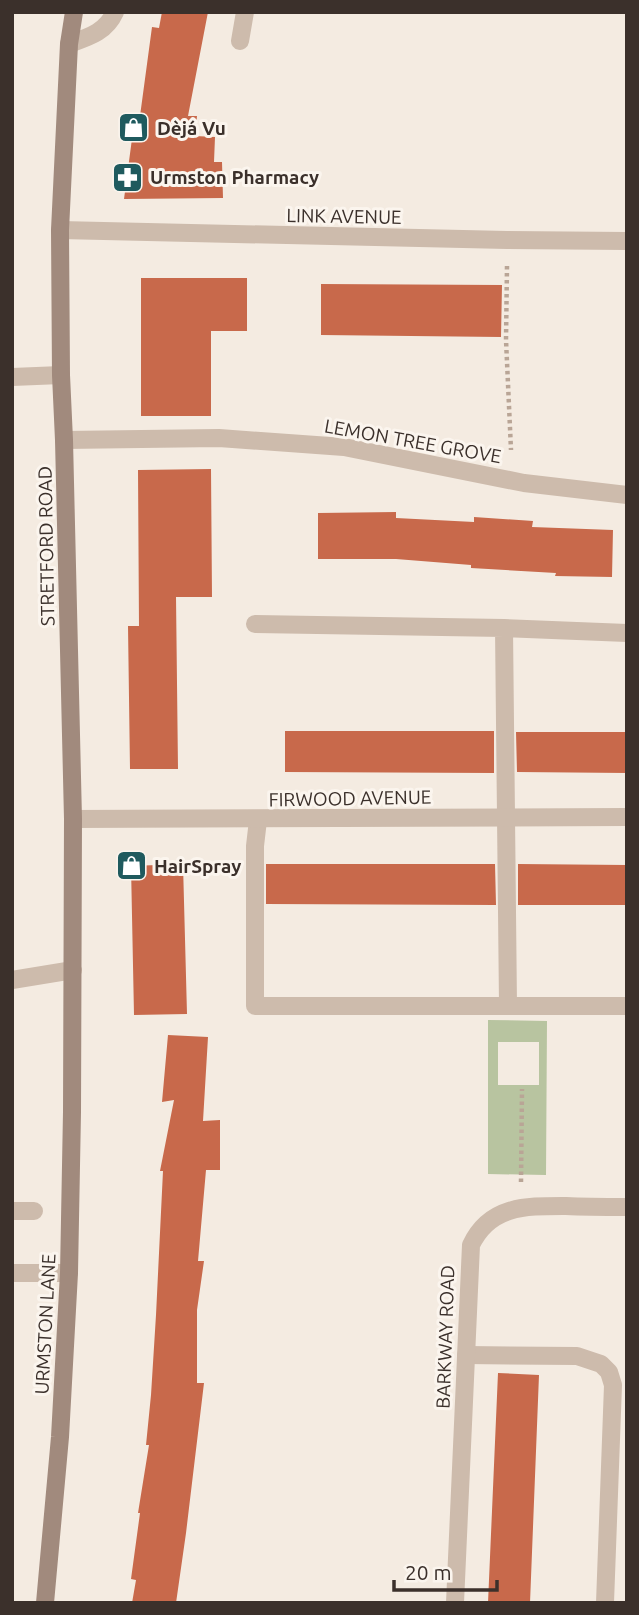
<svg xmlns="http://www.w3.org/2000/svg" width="639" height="1615" viewBox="0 0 639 1615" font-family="Ubuntu,sans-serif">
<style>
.green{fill:#b8c4a0;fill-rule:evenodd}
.building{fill:#c8694b}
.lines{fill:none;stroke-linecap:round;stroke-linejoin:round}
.path{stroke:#b9a596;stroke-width:4.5;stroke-dasharray:3.5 3.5;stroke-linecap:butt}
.service{stroke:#cdbbac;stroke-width:18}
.minor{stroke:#cdbbac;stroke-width:18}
.secondary{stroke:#a18a7d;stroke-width:18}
.labels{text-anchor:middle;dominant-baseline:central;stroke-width:6;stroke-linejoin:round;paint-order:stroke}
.poi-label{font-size:19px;font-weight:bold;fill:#3b302b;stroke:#fbf5ee;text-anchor:start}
.street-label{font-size:19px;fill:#3b302b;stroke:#fbf5ee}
</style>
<rect width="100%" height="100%" fill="#f4ebe1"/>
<path class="green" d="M488 1020 547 1021 546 1175 488 1174ZM498 1042H539V1085H498Z"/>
<path class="building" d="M162 12H208L188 116H197L195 136 215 137 214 162H222L223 198 124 199 135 116H140L152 27 159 28Z
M141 278H247V331H211V416H141Z
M321 284 502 285 501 337 321 335Z
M211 469 212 597H176L178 769H130L128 626H139L138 470Z
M396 512V518L474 522V517L533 521 532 527 613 530 612 577 555 576 556 573 471 568V565L396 559H318V513Z
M285 731H494V773L285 772Z
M516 732H627V773L517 772Z
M183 864 187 1014 134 1015 131 866Z
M266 864H495L496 905 266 904Z
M518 864 627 865V905H518Z
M168 1035 208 1037 203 1121 220 1120V1170H206L198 1261H204L197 1310V1383H204L186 1533 176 1603H132L136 1580 131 1579 140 1513H138L149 1445H146L151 1395 156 1315 163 1171H160L174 1100 162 1102Z
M498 1373 539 1375 530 1603H488Z"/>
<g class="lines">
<path class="path" d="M507 266 506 340 511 450
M521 1182 522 1089"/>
<path class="service" d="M240 41 245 12
M255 624 504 628 627 633
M504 628 508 1005
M258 820 255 846V1006H627
M12 1211H34
M466 1355 577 1356 601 1364 609 1372 613 1385 605 1603"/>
<path class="minor" d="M69 44C89 37 106 32 115 12
M60 230 507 240 627 241
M12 377 61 375
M64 440 219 438 344 447 524 483 627 495
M73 819 627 817
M12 980 73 970
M12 1273H69
M455 1603 471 1245C490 1205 526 1206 566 1206 586 1207 606 1207 627 1207"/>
<path class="secondary" d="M45 1603 60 1437 69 1273 72 1112 73 819 64 440 61 375 60 230 69 44 74 12"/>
</g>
<defs>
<symbol id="shop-square" viewBox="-11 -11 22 22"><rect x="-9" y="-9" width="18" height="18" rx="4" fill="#1f5a5e" stroke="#fbf5ee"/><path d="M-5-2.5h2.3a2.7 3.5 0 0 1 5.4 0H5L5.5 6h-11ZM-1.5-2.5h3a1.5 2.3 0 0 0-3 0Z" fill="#fff"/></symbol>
<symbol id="pharmacy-square" viewBox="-11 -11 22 22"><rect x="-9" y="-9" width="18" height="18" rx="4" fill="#1f5a5e" stroke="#fbf5ee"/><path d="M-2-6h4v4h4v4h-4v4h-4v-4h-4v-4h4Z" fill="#fff"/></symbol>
</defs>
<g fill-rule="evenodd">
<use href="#shop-square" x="116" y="110" width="35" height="35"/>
<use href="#pharmacy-square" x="110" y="160" width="35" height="35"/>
<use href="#shop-square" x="114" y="848" width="35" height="35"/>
</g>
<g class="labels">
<g class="poi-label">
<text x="157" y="128">Dèjá Vu</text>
<text x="150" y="177">Urmston Pharmacy</text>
<text x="154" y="866">HairSpray</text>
</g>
<g class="street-label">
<text transform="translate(344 216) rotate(1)">LINK AVENUE</text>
<text transform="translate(413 441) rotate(10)">LEMON TREE GROVE</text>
<text transform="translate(46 546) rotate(-91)">STRETFORD ROAD</text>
<text transform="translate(350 798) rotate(-1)">FIRWOOD AVENUE</text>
<text transform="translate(45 1324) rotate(-87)">URMSTON LANE</text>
<text transform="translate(445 1337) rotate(-88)">BARKWAY ROAD</text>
</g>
</g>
<rect width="639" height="1615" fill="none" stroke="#3b302b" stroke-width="28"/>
<path d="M394 1580v10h103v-10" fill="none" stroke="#3b302b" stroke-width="3.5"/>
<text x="405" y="1580" font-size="21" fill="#3b302b" stroke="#fbf5ee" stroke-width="5" paint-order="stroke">20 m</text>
</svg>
